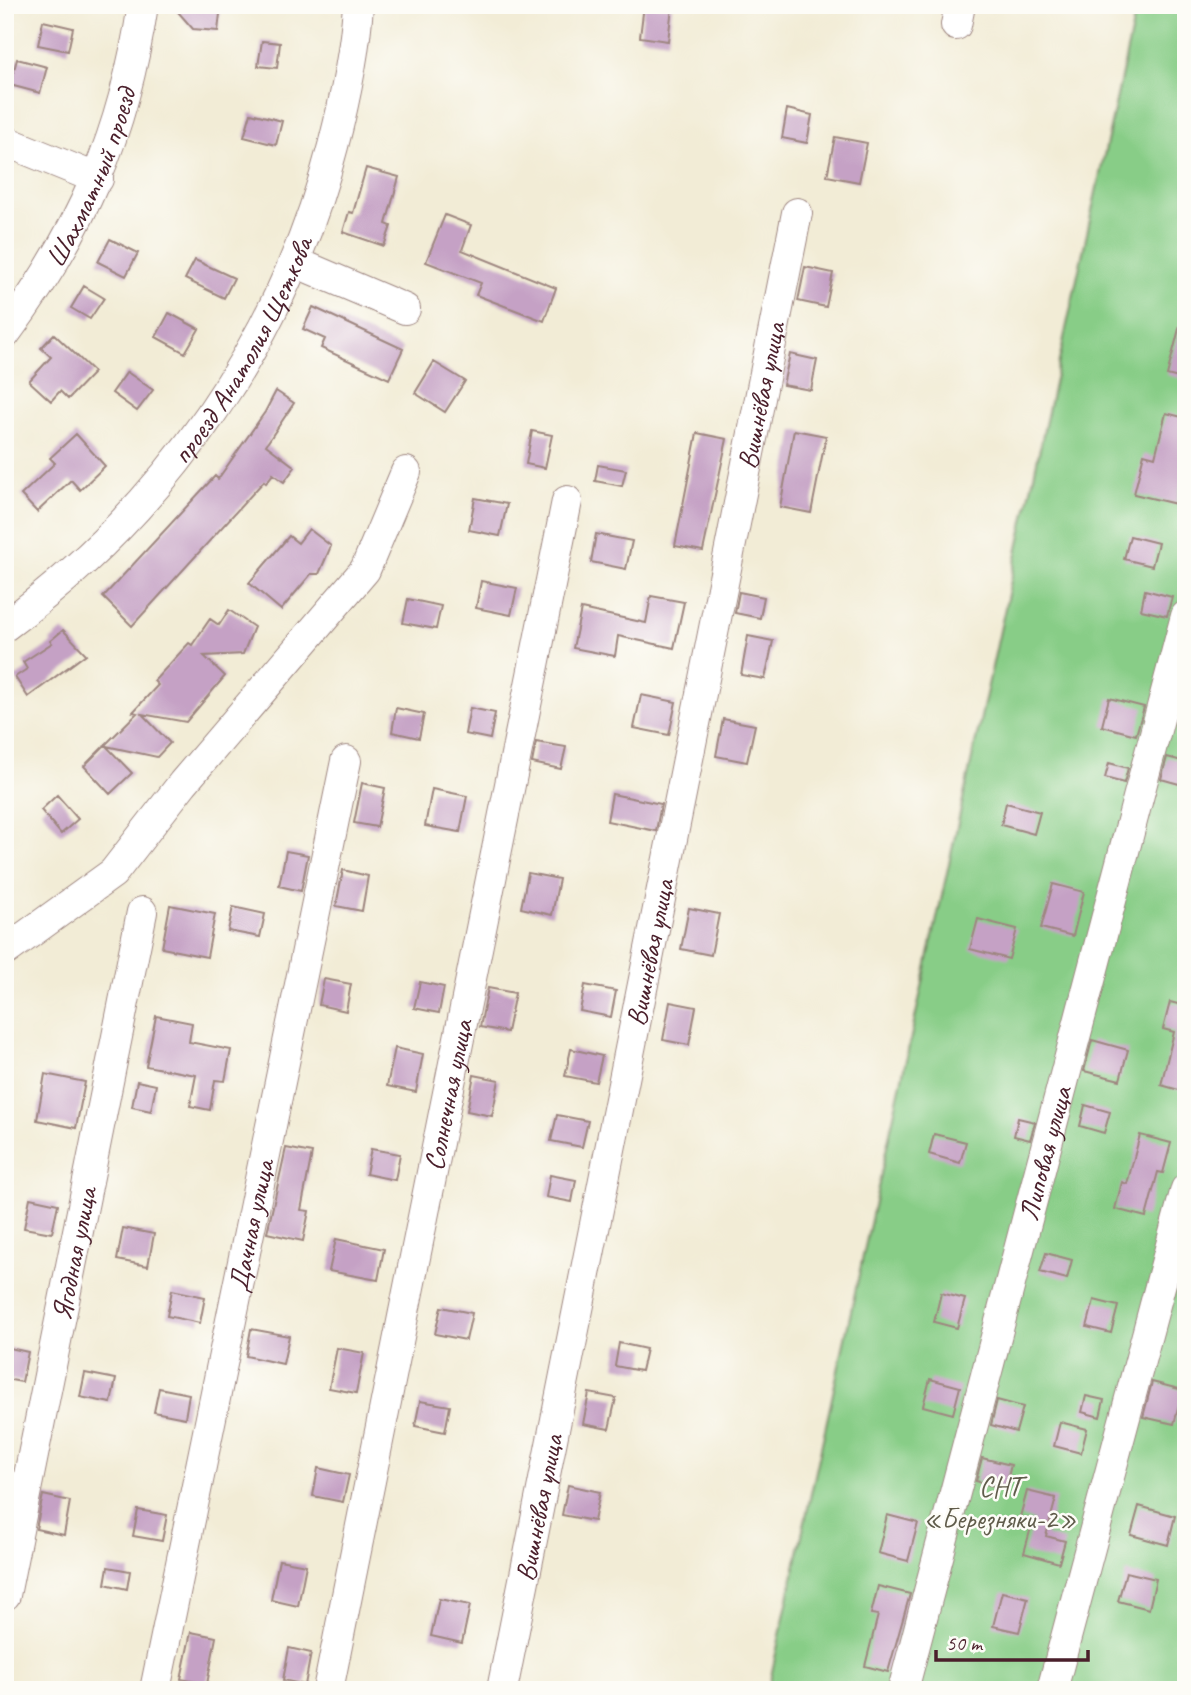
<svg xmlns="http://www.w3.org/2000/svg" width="1191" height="1695" viewBox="0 0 1191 1695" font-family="Caveat,sans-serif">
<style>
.green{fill:#88cd87;stroke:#697659;stroke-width:2}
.building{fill:#c5a1c5}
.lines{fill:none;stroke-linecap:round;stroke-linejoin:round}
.minor-casing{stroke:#9e8680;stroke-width:32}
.minor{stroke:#fff;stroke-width:30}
.labels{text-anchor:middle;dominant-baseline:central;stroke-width:5;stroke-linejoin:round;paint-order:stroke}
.street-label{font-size:28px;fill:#4a1f2b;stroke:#fdfcf7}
.park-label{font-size:28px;fill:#605c4b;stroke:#fdfcf7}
</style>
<rect width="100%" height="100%" fill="#fdfcf7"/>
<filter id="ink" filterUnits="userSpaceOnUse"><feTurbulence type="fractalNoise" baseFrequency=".0143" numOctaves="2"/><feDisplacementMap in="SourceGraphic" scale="14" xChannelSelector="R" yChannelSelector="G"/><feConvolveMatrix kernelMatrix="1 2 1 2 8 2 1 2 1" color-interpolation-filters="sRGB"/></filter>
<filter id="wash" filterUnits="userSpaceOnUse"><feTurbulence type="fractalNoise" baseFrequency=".00686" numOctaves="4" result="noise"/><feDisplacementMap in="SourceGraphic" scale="28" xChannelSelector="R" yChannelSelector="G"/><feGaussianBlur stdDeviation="1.57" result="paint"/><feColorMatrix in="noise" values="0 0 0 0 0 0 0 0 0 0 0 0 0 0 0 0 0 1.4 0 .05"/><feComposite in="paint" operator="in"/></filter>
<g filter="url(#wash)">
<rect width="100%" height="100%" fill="#f2ecd6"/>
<path class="green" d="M1137 5H1186V1690H768Z"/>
<g id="blocks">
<path class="building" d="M172 5H221L218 31 193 29Z
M644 5 672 7 668 41 640 37Z
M43 21 73 28 68 51 38 45Z
M262 41 280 43 277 68 258 66Z
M17 59 47 67 40 93 10 85Z
M787 109 812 115 807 143 782 138Z
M251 113 282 121 276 145 244 137Z
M835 137 867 143 859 182 827 176Z
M366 168 399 177 386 224 391 226 384 246 343 232 349 212 353 213Z
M445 215 471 225 462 250 556 288 544 321 476 295 481 283 426 262Z
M110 239 138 253 126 276 98 262Z
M195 260 234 278 224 298 185 279Z
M805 267 833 273 826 307 798 301Z
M84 286 104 298 90 319 71 308Z
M313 307 403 349 389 379 321 348 325 339 303 329Z
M169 313 199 329 185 353 156 337Z
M1180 325 1186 326V380L1167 375Z
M54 334 94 372 68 399 60 391 51 401 29 381 51 357 41 348Z
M790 354 817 360 811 390 783 385Z
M434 362 465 381 445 412 415 393Z
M127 372 153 390 137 411 112 393Z
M276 391 294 403 266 445 295 467 284 482 273 474 266 483 264 481 132 626 103 597 215 476 218 479 265 412Z
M1166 413 1186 418V466L1176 504 1134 494 1144 454 1155 457Z
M794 430 826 436 811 513 780 507Z
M532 431 552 435 545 468 526 464Z
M697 433 727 439 703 551 675 546Z
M76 434 105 466 80 490 71 480 37 512 21 495 55 463 50 458Z
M598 465 626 470 622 486 595 481Z
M475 498 507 504 500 536 469 530Z
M309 529 331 546 319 574H311L281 610 249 583 289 536 298 543Z
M596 534 632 541 626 569 591 562Z
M1130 536 1158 543 1152 566 1124 559Z
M481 581 517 588 511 615 476 608Z
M1145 590 1172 597 1167 616 1141 610Z
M739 592 764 597 760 618 735 613Z
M651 596 684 602 674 648 618 636 615 656 573 648 581 609 646 623Z
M408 599 441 606 436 629 403 623Z
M229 610 254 627 243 654 204 656 225 676 186 722 142 714 170 743 157 757 106 746 132 773 110 794 84 766 137 713 133 712 158 685 154 681 189 643 192 645 210 619 219 625Z
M63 630 86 654 28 697 15 677 27 669 23 662 52 643 50 641Z
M748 636 773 641 765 679 741 675Z
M641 695 676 702 669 735 634 728Z
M1109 698 1144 707 1136 735 1102 726Z
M396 708 424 714 419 738 392 732Z
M470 708 495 713 490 739 465 734Z
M723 719 755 725 747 762 716 756Z
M536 742 566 747 561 769 532 763Z
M1167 757 1186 762V786L1161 779Z
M1109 763 1128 768 1124 783 1105 778Z
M362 783 385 788 377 827 354 823Z
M432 789 467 796 460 832 425 826Z
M612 794 661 804 656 831 607 821Z
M57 795 78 819 61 834 41 810Z
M1006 803 1040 812 1034 834 1001 825Z
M286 851 308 855 301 891 279 886Z
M343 870 368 876 362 911 336 906Z
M528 873 559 879 552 915 521 908Z
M1053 884 1084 892 1073 936 1041 928Z
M170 905 215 914 207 957 162 948Z
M233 907 265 914 260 937 228 931Z
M689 908 719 914 711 955 681 949Z
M978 919 1017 929 1009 959 970 949Z
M324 979 351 984 346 1011 319 1005Z
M420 982 444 987 439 1013 414 1008Z
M585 985 616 991 611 1017 580 1011Z
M488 988 515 993 507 1032 480 1027Z
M670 1002 696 1007 689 1045 663 1040Z
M1170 1002 1186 1006V1092L1161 1085 1174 1032 1163 1029Z
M156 1016 192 1023 189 1042 231 1050 225 1081 215 1080 210 1110 190 1106 196 1075 146 1066Z
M1092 1040 1128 1050 1120 1080 1084 1071Z
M395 1048 423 1054 416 1092 387 1086Z
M571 1049 602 1056 596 1082 565 1076Z
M45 1074 85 1082 76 1128 37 1120Z
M474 1075 499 1080 492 1116 467 1111Z
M137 1081 156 1085 151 1111 132 1107Z
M1085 1105 1110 1112 1104 1133 1080 1126Z
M557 1115 588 1121 582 1147 551 1141Z
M1018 1118 1035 1122 1030 1140 1014 1136Z
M934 1134 966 1142 960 1163 929 1154Z
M1140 1135 1171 1143 1163 1173 1158 1172 1146 1217 1115 1209 1122 1182 1127 1184Z
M286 1148 312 1153 301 1210 309 1211 303 1241 267 1233Z
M371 1149 400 1154 395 1180 366 1174Z
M550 1175 576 1180 572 1202 546 1197Z
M30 1198 58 1204 52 1233 24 1228Z
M123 1228 154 1234 148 1266 117 1260Z
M336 1239 384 1249 378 1280 329 1271Z
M1046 1253 1072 1260 1067 1279 1040 1272Z
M172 1290 205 1297 200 1323 167 1316Z
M941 1293 965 1299 957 1328 934 1322Z
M1094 1300 1118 1306 1111 1333 1087 1327Z
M441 1307 472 1313 466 1340 435 1334Z
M251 1329 289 1336 283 1364 246 1356Z
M619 1343 646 1349 641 1371 615 1366Z
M5 1347 28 1352 22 1382 5 1379Z
M337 1348 364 1353 356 1393 329 1388Z
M85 1373 116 1379 111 1403 80 1397Z
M930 1379 960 1387 953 1414 923 1406Z
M1152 1382 1183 1390 1174 1424 1143 1417Z
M159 1388 189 1394 185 1418 154 1412Z
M589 1393 616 1398 609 1429 583 1424Z
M1086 1396 1104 1400 1100 1417 1082 1412Z
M997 1400 1023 1407 1016 1432 991 1425Z
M420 1401 450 1406 445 1432 415 1426Z
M1060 1422 1087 1429 1081 1453 1054 1446Z
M982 1458 1011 1465 1005 1489 976 1481Z
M318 1468 349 1475 343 1502 313 1496Z
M568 1485 600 1492 594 1521 562 1515Z
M1027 1491 1056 1498 1046 1536 1065 1541 1059 1563 1024 1553 1033 1520 1020 1517Z
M43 1495 70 1501 64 1535 36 1529Z
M1139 1506 1175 1516 1168 1545 1131 1535Z
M138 1510 167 1515 162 1541 133 1536Z
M887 1515 918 1523 908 1561 878 1553Z
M279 1560 306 1565 298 1606 271 1600Z
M108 1567 130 1571 127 1589 105 1584Z
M1126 1572 1156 1579 1149 1609 1118 1601Z
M878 1586 910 1594 888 1672 865 1666 878 1615 871 1614Z
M1002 1592 1028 1598 1019 1632 993 1626Z
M439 1599 470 1605 462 1643 431 1636Z
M191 1632 216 1637 207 1684 181 1679Z
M289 1648 311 1653 305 1685 283 1680Z"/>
</g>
</g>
<g filter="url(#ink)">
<use href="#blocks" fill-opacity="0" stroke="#9e8680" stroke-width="2"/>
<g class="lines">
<defs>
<g id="minor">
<path d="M956 25 960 5"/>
<path d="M5 141 98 179"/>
<path d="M295 262 405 309"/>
<path id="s1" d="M5 334C82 231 124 132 143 5"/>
<path id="s2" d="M5 626C166 508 283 340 333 146 345 100 355 53 358 5"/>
<path d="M5 951 113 873 183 783 365 570 406 472"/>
<path id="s3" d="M5 1595 142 912"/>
<path id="s4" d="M155 1690 346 761"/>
<path id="s5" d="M328 1690 567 501"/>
<path id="s6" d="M502 1690 797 213"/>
<path id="s7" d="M903 1690 1186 616"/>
<path d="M1052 1690 1186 1189"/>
</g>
</defs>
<use href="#minor" class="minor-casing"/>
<use href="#minor" class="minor"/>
</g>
</g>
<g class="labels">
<g class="street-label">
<text stroke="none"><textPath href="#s1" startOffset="180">Шахматный проезд</textPath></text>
<text stroke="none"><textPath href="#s2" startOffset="368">проезд Анатолия Щеткова</textPath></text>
<text stroke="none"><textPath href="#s6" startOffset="1320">Вишнёвая улица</textPath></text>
<text stroke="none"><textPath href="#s6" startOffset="752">Вишнёвая улица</textPath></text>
<text stroke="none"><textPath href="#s5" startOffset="607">Солнечная улица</textPath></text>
<text stroke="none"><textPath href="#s7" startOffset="555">Липовая улица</textPath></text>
<text stroke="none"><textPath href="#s4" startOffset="474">Дачная улица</textPath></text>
<text stroke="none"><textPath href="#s3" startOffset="348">Ягодная улица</textPath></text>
<text stroke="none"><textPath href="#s6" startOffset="186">Вишнёвая улица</textPath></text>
</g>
<g class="park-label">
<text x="1000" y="1486">СНТ<tspan x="1000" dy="32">«Березняки-2»</tspan></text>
</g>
</g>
<rect width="1191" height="1695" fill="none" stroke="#fdfcf7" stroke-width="28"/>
<path d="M936 1650v10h152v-10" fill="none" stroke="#4a1f2b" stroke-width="3.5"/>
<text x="946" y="1650" font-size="21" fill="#4a1f2b" stroke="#fdfcf7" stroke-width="5" paint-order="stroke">50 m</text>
</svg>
